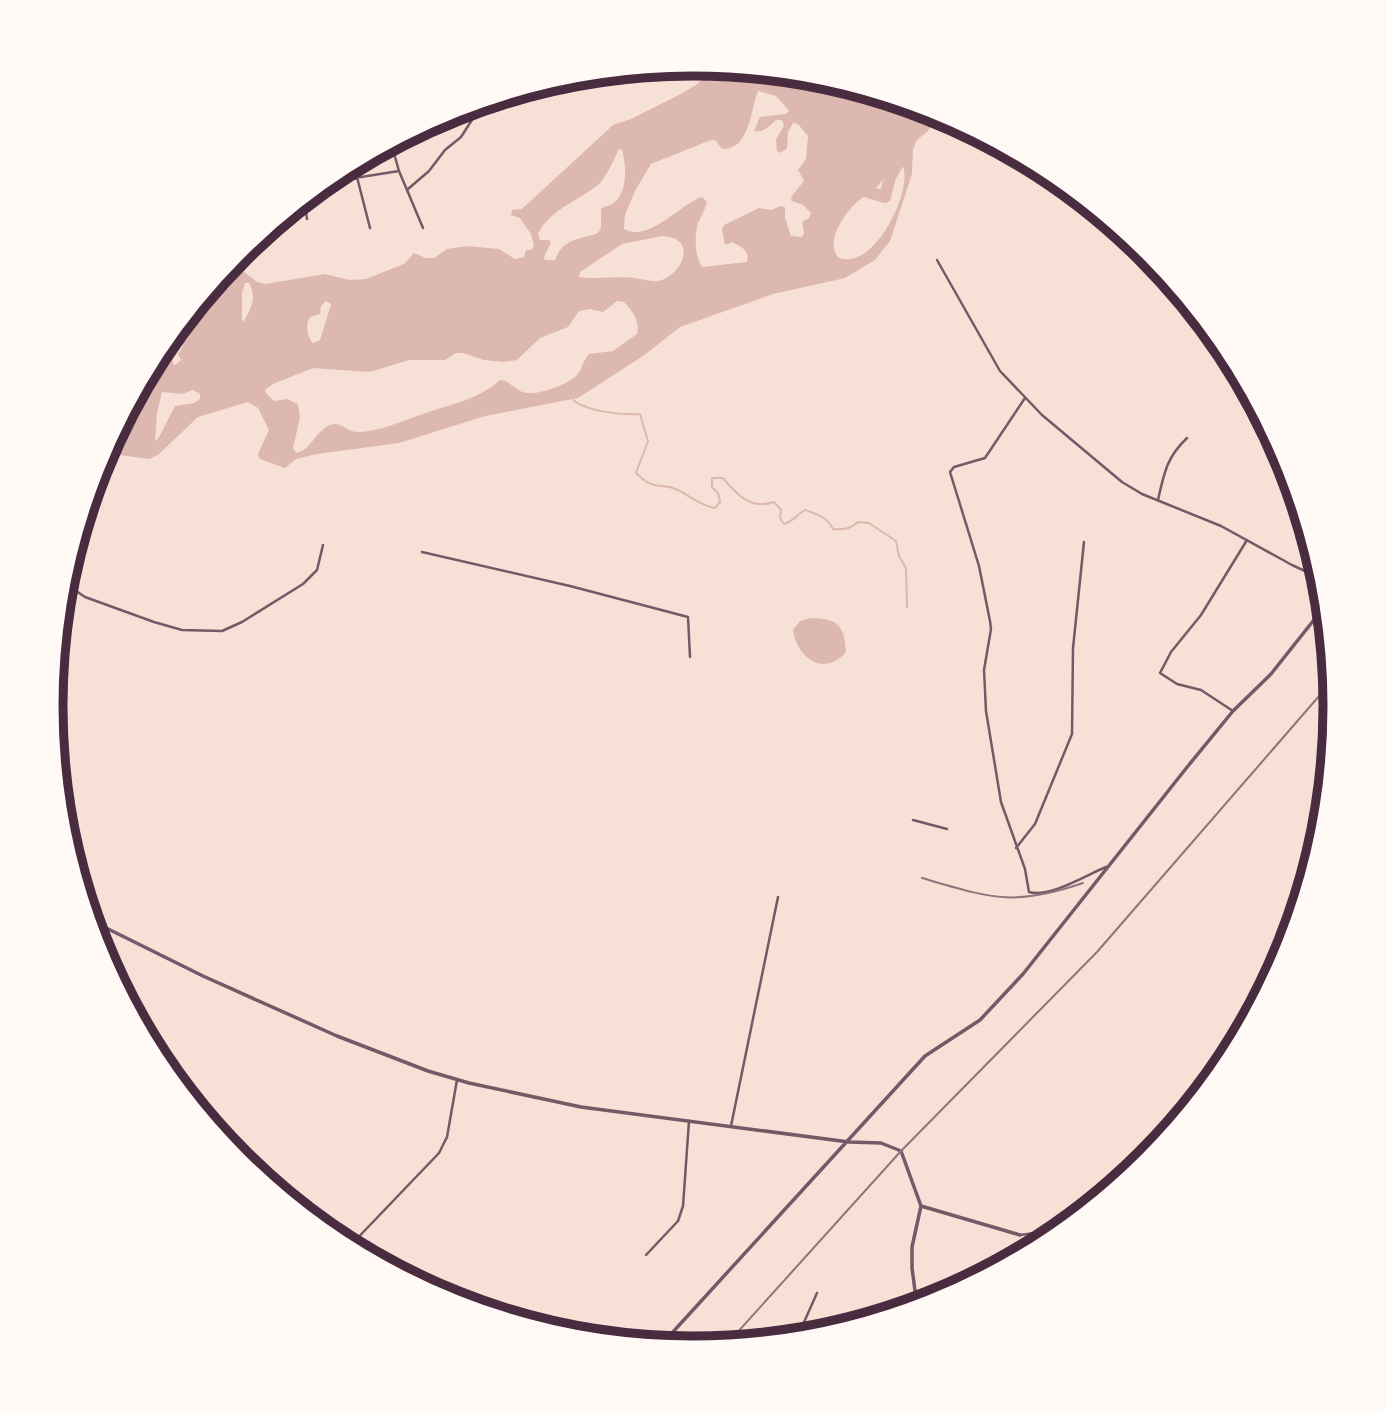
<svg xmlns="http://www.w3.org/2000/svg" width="1386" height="1412" viewBox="0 0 1386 1412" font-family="'Crimson Pro',serif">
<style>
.water{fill:#dcb8b0;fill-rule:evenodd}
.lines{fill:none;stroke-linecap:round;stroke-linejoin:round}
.stream{stroke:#dcb8b0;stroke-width:2}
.river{stroke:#dcb8b0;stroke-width:12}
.minor{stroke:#755966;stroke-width:2.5}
.tertiary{stroke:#755966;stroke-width:3.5}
.rail{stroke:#8f747c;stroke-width:2}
.rim{fill:none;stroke:#4a2c40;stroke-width:9}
</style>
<rect width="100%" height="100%" fill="#f7e1d7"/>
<path class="water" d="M716 66 819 76 939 113 928 131 917 140 913 149 912 174 890 241 875 260 845 278 773 294 680 327 643 356 578 398 485 416 399 443 317 454 296 459 285 468 260 459 258 454 269 430 258 408 248 402 198 417 158 455 149 459 104 453 159 349 168 338 166 348 173 358V364L175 365 181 360 178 354 183 346 181 328 178 326 213 286 243 271 257 282 265 284 325 274 350 280 366 279 404 264 414 253 426 258H434L447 249 466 246 499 249 515 259 524 257 526 250H531L534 246 531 234 520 218 511 215 512 210 522 209 613 125 631 119 679 95 696 85ZM758 91 776 96 789 111 786 114 760 117 754 131C763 133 770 126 776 120H782L784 126 776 139 777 151 779 153 787 149 788 132 793 123 798 124 808 136 806 159 798 170 804 181 791 197 792 201 803 205 811 213 809 218 802 222 804 233 802 237 791 236 785 218V207L781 206 771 210 759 208 724 225 722 229 725 245 732 242C741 247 750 250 747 262L702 267C695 256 694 236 698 223 701 216 705 210 707 202L702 197C680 204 649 243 624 229L625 215 635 191 651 164 711 140H715L722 149C750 150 750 111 758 91ZM622 149C626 164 628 189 616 201 612 206 606 205 601 209V228L598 233C579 240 563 238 555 260H545L544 257 551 242 549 240H540L538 234C549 210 580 200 599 184 603 182 617 155 618 150ZM902 165C915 183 877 271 839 258 825 243 842 217 855 204 862 197 870 193 877 187 886 178 889 167 902 165ZM663 236C696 238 685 271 662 280 655 283 648 280 640 279 620 275 598 280 579 277L580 272 622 244ZM245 283H249C258 299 250 308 244 322L242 319V293ZM326 301 331 304 320 340 313 343C307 337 305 324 310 317L320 314 321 306ZM617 301 624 302C633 311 640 322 637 334L613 351 589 354C583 360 582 371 575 377 566 385 535 397 523 392 514 389 509 380 500 380 479 399 452 404 426 413 404 420 382 431 359 432 348 433 343 423 334 424 316 427 313 450 296 453L293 448 300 418 298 404 287 399 274 401 266 393 265 390 273 384 313 368 370 372 409 360H445L456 353H463L484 360 503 362 517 360 540 338 568 327 579 311 590 309 603 312ZM193 390 200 394V399L194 403 175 406 158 439 155 441 157 413 162 392 182 394Z
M811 618C839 619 844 625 846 652 825 677 797 659 793 630L800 621Z"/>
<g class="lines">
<path class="stream" d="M573 400C588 412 621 415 640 414L648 441 636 473C656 493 660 481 678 490 690 496 701 506 715 508L720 502 718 493 712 487V478H723C737 495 751 510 774 502L781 510 780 518 784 524C796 520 796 515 805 510 817 514 827 517 833 529 844 530 850 529 858 522L869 523 896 541 899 556 906 568 907 607"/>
<path class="river" d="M854 188 885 197 890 177 903 154"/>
<path class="minor" d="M391 143 399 171 423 228
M357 177 370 228
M323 183 399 171
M408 189 429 171 445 150 461 137 477 112 482 108 536 95 541 91 543 84
M304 198 307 219
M937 260 1000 371 1042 415 1122 482 1142 494 1221 526 1292 565 1322 579
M1025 398 985 458 954 467 950 472 979 566 990 621 991 629 984 670 986 711 1001 802 1025 869 1029 892C1050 898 1086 875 1106 867
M1158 500C1164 474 1166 458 1187 438
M422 552 570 586 688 617 690 657
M63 582 85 597 154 622 182 630 222 631 242 622 303 584 317 570 323 545
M1233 711 1201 690 1177 684 1160 673 1171 652 1201 615 1247 540
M913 820 947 829
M1016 848 1035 824 1072 734 1073 648 1084 542
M731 1126 778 897
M1020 1235 1064 1229
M349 1247 439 1153 447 1137 457 1080
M646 1255 678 1221 683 1206 689 1121
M797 1338 817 1293"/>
<path class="tertiary" d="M90 920 203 976 337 1036 428 1071 469 1083 581 1107 849 1142 881 1143 901 1151 921 1206 912 1247V1268L917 1306
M921 1206 1020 1235
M661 1345 925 1056 980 1020 1023 974 1188 766 1233 711 1271 674 1325 606"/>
<path class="rail" d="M922 878C991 898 1013 907 1083 883
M726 1345 901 1151 1097 952 1333 680"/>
</g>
<path d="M0 0H1386V1412H0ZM63 706a630 630 0 1 1 1260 0a630 630 0 1 1-1260 0Z" fill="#fffaf5" fill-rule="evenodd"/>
<path class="rim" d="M63 706a630 630 0 1 1 1260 0a630 630 0 1 1-1260 0Z"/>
</svg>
